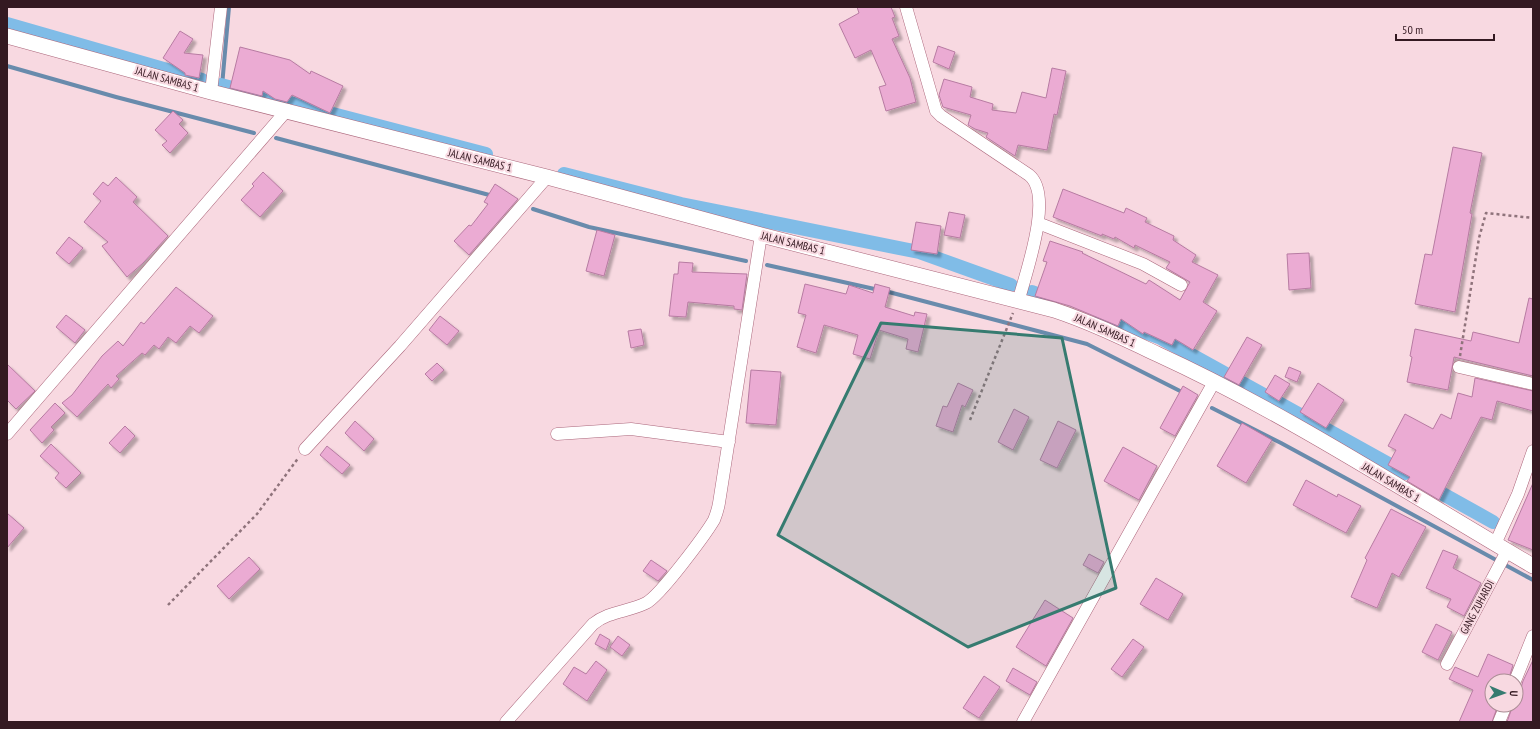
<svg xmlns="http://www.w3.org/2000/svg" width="1540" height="729" viewBox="0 0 1540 729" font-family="'PT Sans Narrow',sans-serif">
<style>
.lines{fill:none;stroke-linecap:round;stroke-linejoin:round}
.stream{stroke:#698bac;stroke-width:4}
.canal{stroke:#80bce7;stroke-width:14}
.building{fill:#ebabd3;stroke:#b77ba2;filter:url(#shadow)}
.minor-casing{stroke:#ab667b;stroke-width:13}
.tertiary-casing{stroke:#ab667b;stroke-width:16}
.path{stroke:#8f737b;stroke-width:2.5;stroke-dasharray:3 3;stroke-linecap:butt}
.minor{stroke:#fff;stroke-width:12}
.tertiary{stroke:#fff;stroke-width:15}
.marked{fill:#367b70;fill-opacity:0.2;stroke:#367b70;stroke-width:3;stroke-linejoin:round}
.labels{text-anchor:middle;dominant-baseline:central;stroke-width:4;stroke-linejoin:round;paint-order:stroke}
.street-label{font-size:11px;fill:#341921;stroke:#f8d9e1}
</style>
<defs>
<filter id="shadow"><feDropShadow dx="3.5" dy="3.5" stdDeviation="1" flood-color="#0004"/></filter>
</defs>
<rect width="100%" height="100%" fill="#f8d9e1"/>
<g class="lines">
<path class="stream" d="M7 66 116 97 254 133
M222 86 229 7
M276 138 493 196
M533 209 589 227 746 261
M767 265 879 290
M885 291 1087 344 1184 393
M1212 408 1281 443 1533 580"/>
<path class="canal" d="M7 24 202 80
M221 85 486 154
M564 174 681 204 919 252 1011 285
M1032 292 1053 300
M1101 316 1161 338 1405 473
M1425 484 1493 522"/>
</g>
<path class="building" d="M857 7H891L895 17 892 18 899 36 892 39 910 78 916 102 886 111 879 87 886 85 871 50 855 58 839 24 859 13Z
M180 31 193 39 184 53 203 55 199 78 185 75V73L163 58Z
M938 46 955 52 949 69 933 62Z
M240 47 290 60 310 74 311 71 343 86 330 113 292 95 287 102 275 99 263 91 262 96 230 88Z
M1052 68 1066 71 1057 115 1054 114 1047 150 1018 145 1015 156 986 137 988 133 975 129 968 125 971 115 943 107 939 95 944 79 972 87 970 97 993 104 992 110 1016 113 1022 92 1046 98Z
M173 111 183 120 179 124 188 133 170 153 162 145 167 141 155 130Z
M1453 147 1482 153 1470 213 1472 214 1455 312 1415 304 1425 254 1432 255Z
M263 172 283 191 260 217 241 200 254 186 252 184Z
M116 177 137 197 133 202 168 236 143 263 127 277 102 246 108 242 84 222 101 201 93 194 103 182 108 186Z
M495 184 518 199 469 255 454 241 469 225 471 226 488 204 484 202Z
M1063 189 1124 213 1126 208 1147 218 1145 222 1174 236 1173 240 1196 255 1192 262 1218 275 1203 302 1217 311 1193 350 1175 339 1172 345 1144 332 1143 334 1121 319 1118 326 1070 306 1035 296 1047 262 1043 261 1050 241 1083 252 1082 253 1146 284 1149 280 1180 300 1190 282 1166 268 1170 262 1135 245 1134 248 1115 237 1114 239 1102 234V236L1053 217Z
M949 212 965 215 960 238 944 235Z
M916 222 941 226 937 254 911 250Z
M597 230 615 235 604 276 586 271Z
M69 237 83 248 69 264 56 253Z
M1309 253 1311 288 1289 290 1287 254Z
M679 262 693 263 692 272 747 274 742 310 734 309V306L688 302 686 317 669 316 674 274H678Z
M805 284 846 294 849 285 873 293 875 284 890 288 885 307 914 316 915 312 927 314 918 352 906 349 908 339 879 330 870 359 853 354 858 335 824 325 816 353 797 347 806 315 798 313Z
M176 287 213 316 199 333 190 326 176 343 168 337 159 349 154 345 145 355 142 353 116 376 119 379 111 388 108 384 77 417 62 403 72 395 102 356 118 341 123 346 141 322 144 324Z
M1529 298 1533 299V376L1454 357 1448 390 1407 382 1412 357 1410 356 1415 329 1471 341 1473 332 1519 343Z
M66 315 85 330 75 343 56 327Z
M440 316 459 331 447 345 429 330Z
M641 329 644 345 631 348 628 331Z
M1247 337 1262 345 1239 385 1224 377Z
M437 363 444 370 432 381 425 374Z
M7 364 35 391 16 409 7 400Z
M1289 367 1301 372 1297 382 1285 377Z
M751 370 781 372 776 425 746 423Z
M1275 375 1290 384 1279 401 1265 392Z
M1475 378 1533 391V411L1497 401 1492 420 1481 417 1439 500 1407 481 1410 477 1388 465 1396 450 1388 446 1405 414 1433 429 1441 414 1451 419 1458 393 1472 397Z
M958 383 973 390 965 407 962 405 953 432 936 426 943 406 947 407Z
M1318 383 1344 400 1326 428 1300 412Z
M1183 386 1198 395 1175 436 1160 428Z
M55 403 65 413 51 427 54 430 42 443 30 430Z
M1014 409 1029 417 1013 450 998 442Z
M355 421 374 439 364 451 345 433Z
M1058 421 1076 430 1057 468 1040 460Z
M1242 423 1272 440 1246 483 1217 466Z
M125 426 135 436 120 453 109 443Z
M51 444 81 473 66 488 55 478 59 473 40 456Z
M327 446 350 465 342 474 320 455Z
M1123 447 1157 466 1139 500 1104 481Z
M1306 480 1337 497 1338 494 1361 506 1346 533 1293 505Z
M1533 483V550L1508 540Z
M1391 509 1426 527 1399 577 1392 573 1377 608 1351 597 1367 560 1365 558Z
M7 513 24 528 7 548Z
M1443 550 1458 556 1453 568 1481 583 1464 616 1447 607 1451 599 1426 588Z
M1089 554 1104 562 1098 573 1083 565Z
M249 557 260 569 229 599 217 586Z
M651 560 667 571 658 581 643 571Z
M1156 578 1183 594 1168 620 1140 604Z
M1045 600 1073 618 1046 666 1016 647Z
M1436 624 1452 632 1438 660 1422 652Z
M600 634 610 640 606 650 595 644Z
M618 636 630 645 622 656 610 647Z
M1133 639 1144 647 1122 677 1111 669Z
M1488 654 1513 665 1508 681H1492V705H1498L1492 722H1459L1473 690 1449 679 1455 667 1478 677Z
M1533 660V722H1507L1513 705H1516L1523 681Z
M596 661 607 670 587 701 563 684 574 667 586 674Z
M1013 668 1037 682 1030 695 1006 681Z
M984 676 1000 687 979 718 963 708Z"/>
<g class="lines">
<defs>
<path id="minor" d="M906 7 936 111 941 116 1029 175C1054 195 1026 272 1019 299
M211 92 221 7
M1038 223 1143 264 1181 285
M1459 367 1533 384
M7 434 287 110
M557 434 631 429 729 442
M305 449 400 346 547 177
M1495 544 1518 494 1533 451
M1447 664 1507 551
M1515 681 1533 636
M506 722 593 624C609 611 628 612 646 603 660 596 705 535 714 520 716 515 718 509 719 503L761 235
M1023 722 1214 382
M1499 722 1506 705"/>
<path id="tertiary" d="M7 36 211 92 547 177 761 235 1054 310C1090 322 1123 338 1157 354 1288 414 1409 494 1533 566"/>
</defs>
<use href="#minor" class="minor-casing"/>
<use href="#tertiary" class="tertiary-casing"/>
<path class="path" d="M1460 356 1479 238 1486 213 1533 218
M970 420 1013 313
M168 605 257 514 299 457"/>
<use href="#minor" class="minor"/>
<use href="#tertiary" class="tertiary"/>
</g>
<path class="marked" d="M881 323 1062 338 1116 588 968 647 778 535Z"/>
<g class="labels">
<g class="street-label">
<text transform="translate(167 79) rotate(16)">JALAN SAMBAS 1</text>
<text transform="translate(480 160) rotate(14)">JALAN SAMBAS 1</text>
<text transform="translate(793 243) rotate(14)">JALAN SAMBAS 1</text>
<text transform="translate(1105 330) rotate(24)">JALAN SAMBAS 1</text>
<text transform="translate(1391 482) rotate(31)">JALAN SAMBAS 1</text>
<text transform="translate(1477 607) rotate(-62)">GANG ZUHARDI</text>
</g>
</g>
<rect width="1540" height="729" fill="none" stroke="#341921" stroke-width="16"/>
<g transform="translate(1504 693) rotate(92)"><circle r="19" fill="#f8d9e1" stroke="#aa8c94"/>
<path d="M0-3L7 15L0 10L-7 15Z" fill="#367b70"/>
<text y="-6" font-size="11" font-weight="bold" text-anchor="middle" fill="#341921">U</text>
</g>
<path d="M1396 34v6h98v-6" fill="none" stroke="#341921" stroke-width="2"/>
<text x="1402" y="34" font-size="12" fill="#341921" stroke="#f8d9e1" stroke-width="3" paint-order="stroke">50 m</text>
</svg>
